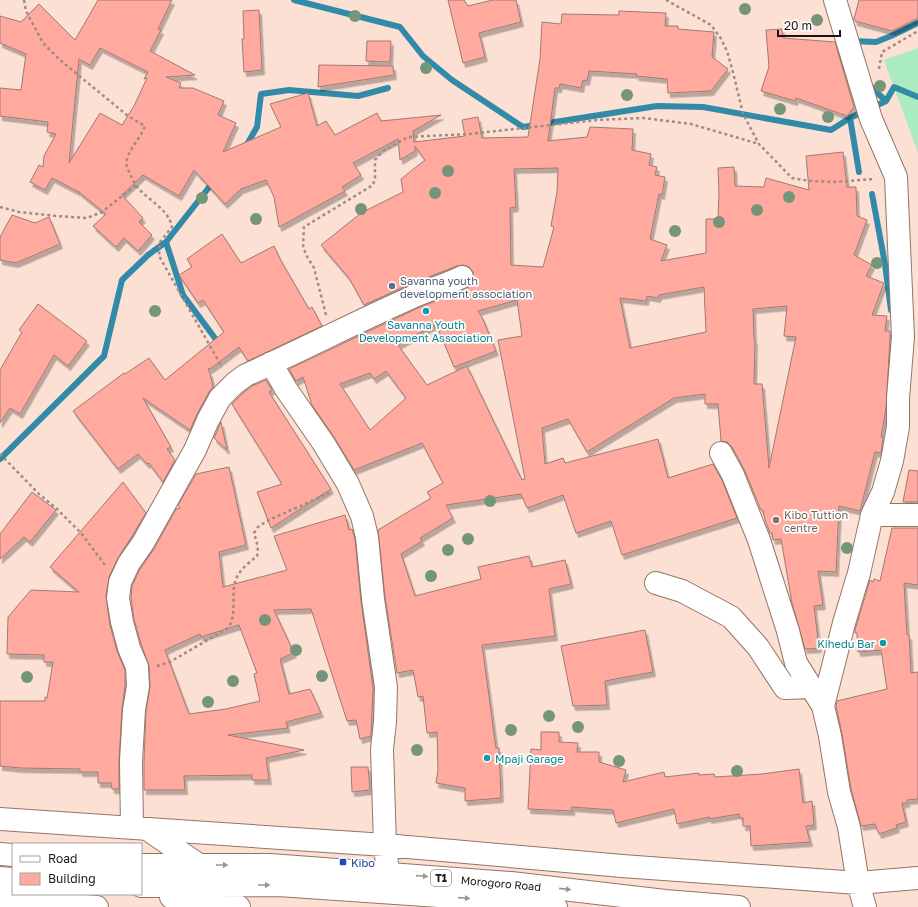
<svg xmlns="http://www.w3.org/2000/svg" width="918" height="907" viewBox="0 0 918 907" font-family="'Golos Text',sans-serif">
<style>
.green{fill:#aaebc1}
.lines{fill:none;stroke-linecap:round;stroke-linejoin:round}
.stream{stroke:#328aa9;stroke-width:6}
.building{fill:#ffa99f;stroke:#9e7a75;fill-rule:evenodd;filter:url(#shadow)}
.minor-casing{stroke:#947467;stroke-width:24}
.highway-casing{stroke:#947467;stroke-width:24}
.path{stroke:#a18b82;stroke-width:2.5;stroke-dasharray:3 3;stroke-linecap:butt}
.minor{stroke:#fff;stroke-width:22}
.highway{stroke:#fff;stroke-width:22}
.tree{fill:#74957a}
.oneway{fill:#9a9593}
.service-dot{fill:#5c6f8a;stroke:#fff;stroke-width:1.5}
.culture-dot{fill:#0f9aa8;stroke:#fff;stroke-width:1.5}
.education-dot{fill:#8d6e63;stroke:#fff;stroke-width:1.5}
.transit-dot{fill:#1a4fb4;stroke:#fff;stroke-width:1.5}
.labels{text-anchor:middle;dominant-baseline:central;stroke-width:3.5;stroke-linejoin:round;paint-order:stroke}
.shield{fill:#fff;stroke:#625a56;stroke-width:1}
.shield-label{font-size:10px;font-weight:bold;fill:#1f130e}
.service-label{font-size:11px;fill:#4e5e75;stroke:#fff;text-anchor:start}
.culture-label{font-size:11px;fill:#0d838f;stroke:#fff}
.education-label{font-size:11px;fill:#785e54;stroke:#fff;text-anchor:start}
.transit-label{font-size:11px;fill:#164399;stroke:#fff;text-anchor:start}
.street-label{font-size:11px;fill:#1f130e;stroke:#fff}
</style>
<defs>
<filter id="shadow"><feDropShadow dx="2.5" dy="4.5" stdDeviation="0" flood-color="#0004"/></filter>
</defs>
<rect width="100%" height="100%" fill="#fde0d4"/>
<path class="green" d="M918 48V153L884 60Z"/>
<g class="lines">
<path class="stream" d="M294 0 400 27 423 56 452 80 523 127 657 106 703 107 831 130 850 118 886 101 894 87 918 97
M851 41 876 42 891 36 918 23
M869 85 886 101
M850 118 859 172
M246 146 257 127 261 94 289 90 358 96 388 88
M872 194 885 264 891 310
M166 242 183 295 220 345
M0 459 104 356 122 280 148 255 166 242 214 181"/>
</g>
<path class="building" d="M98 0H172L158 29 161 30 150 51 195 75 166 77 181 83 179 88H193L224 101 218 115 236 123 223 152 281 127 270 104 308 93 317 126 326 121 335 135 377 113 381 121 441 115 413 131 414 142 465 136 462 120 478 117 482 138 528 137 540 59 542 22 561 24 562 14 619 15V11L666 13 665 26H678V29L714 32 712 57 728 69 711 91 668 93 667 79 636 76 637 74 589 71 587 81 583 80 581 88 560 84 559 88H555L548 141 587 137 590 127 633 129 632 150 651 154 649 165 657 167 655 175 665 177 662 195 659 194 650 239 667 245 661 261 706 253V219H718L719 193 718 168 734 167 735 186 764 187 766 178 809 190 806 156 843 152 847 187H856L857 216 867 220 854 255 872 265 866 276 884 283 872 315 887 316 885 331H890V337L886 408 881 437H883L881 453 875 452 860 511 839 506 836 572 818 571 823 605 814 606 819 648 805 649 792 603 781 539 773 540 772 533H770L765 520 763 510H761L744 469 732 447 727 442 721 441 718 404H705V394L674 398 587 452 568 419 542 428 545 464 563 458 565 463 658 439 668 478 713 464 722 480 737 518 622 555 611 521 576 533 563 495 527 508 521 494 446 505 453 518 420 538 422 541 401 554 415 596 481 579 478 567 529 556 532 567 565 560 571 584 549 589 555 636 482 645 496 748H499L501 798 465 801V788L436 783 438 770 437 732 427 733 423 696 418 697 413 670 397 673 385 597 378 530 431 498 427 492 443 483 422 443 354 470 334 437 312 405 303 377 296 381 289 369 418 308 467 288 472 284 474 278 473 272 469 267 463 265 457 266 408 285 364 305 349 278 321 245 361 213 403 192 401 179 425 160 415 146V151L400 160 398 139 353 163 361 175 342 187 345 191 279 227 274 197 266 180 241 189 225 204 194 170 179 196 143 175 122 195 143 218 139 222 152 235 138 251 124 238 116 247 93 226 106 214 79 192 52 178 45 190 30 182 39 165 43 167 44 156 56 134 47 132 48 122 0 116V88L21 90 26 54 0 43V16L21 22 39 4 75 40ZM100 48 148 72 144 79 147 78 134 106 122 125 100 113 69 163 79 59 90 65ZM558 168 557 192 551 226 554 227 543 267 511 265 510 208 516 207 514 169ZM704 287 706 332 630 348 620 298 646 301 647 296 658 298 659 295ZM517 300 522 336 498 340 525 479 522 480 467 366 427 385 398 345 436 324 454 367 496 351 482 317 478 311ZM787 306 784 336 796 337 769 468 762 384H754L755 340H754L753 309ZM386 371 406 398 370 430 340 384 370 373 374 379Z
M448 0H464L468 6 493 0H516L521 22 479 33 485 57 463 63Z
M859 0H918V18L892 31 855 21 854 19Z
M259 10 262 70 244 72 242 39H244L243 11Z
M782 29 783 38 835 42 854 107 847 116 796 98 795 101 761 91 769 67 766 30Z
M367 41H391L390 62 366 61Z
M319 65 393 66 394 75 318 87Z
M12 215 35 223 49 217 60 244 16 263 0 260V237Z
M222 234 241 263 274 246 280 259 309 309 312 307 322 326 248 361 239 347 210 369 209 368 208 370 210 373 213 387 209 392 197 414 190 430 143 398 171 447 167 449 175 460 163 482 149 463 147 464 138 454 118 469 73 411 124 373 125 374 149 358 165 380 224 332 203 300 198 303 179 275 192 267 187 259Z
M38 304 87 341 68 366 54 355 20 414 10 408 0 423V370L22 332 19 330Z
M266 380 272 390 269 392 331 489 271 528 257 492 282 484 232 404 243 393 252 386Z
M221 422 227 450 214 438Z
M229 467 246 545 219 552 223 587 287 570 274 536 345 515 349 530 352 529 355 539 361 601 373 688 371 736 360 739 356 720 347 721 311 609 274 610 294 653 280 659 289 694 310 689 321 713 286 722 288 728 228 735 304 750 266 758 269 780H252V775L184 776 185 790H144V761L146 711 150 686 149 666 141 644 134 619 131 598 132 586 140 569 154 549 176 509 180 508 178 505 196 474ZM239 625 257 673 254 674 260 701 226 709 189 714 165 650 200 634 201 637Z
M909 470 918 471V502H903Z
M123 482 146 513 132 536 118 558 109 577 106 596 110 625 117 651 125 670V685L122 709 119 760V789H112L111 783H98V772H80V769L21 768 0 766V701H45V697L47 698 53 662H44V655L7 654 8 617 31 590 79 592 50 567Z
M32 492 56 510 30 542 24 537 0 559V534Z
M892 528H918V585L904 583 907 635H909L911 673 918 672V799L907 800V803H902L906 822 896 825 897 828 879 834 875 824 861 826 851 789 842 734 836 706 837 701 887 689 881 650 858 652 857 633H855V630L870 580 873 582 874 579 880 581Z
M645 630 653 672 605 681 607 705 573 706 561 646Z
M541 732H559V742L578 743 577 752H599V762L626 770 623 782 664 772 665 777 699 773V775L714 774 715 777 762 774 799 769 803 803 812 801 814 825 806 826 810 842 751 846 750 826H743V818H740L739 814 709 819V817L677 824 674 809 616 823 613 810 572 807V811L528 809 531 749 541 750Z
M351 767H368L370 790 352 792Z"/>
<g class="lines">
<defs>
<path id="minor" d="M835 0 871 119 896 177 903 337 898 398V427L892 461 883 492 872 515 859 573 844 623 823 706 830 736 839 792 849 827 858 883 865 907
M271 363 286 389 324 444 348 484 362 516 367 537 373 599 386 687 385 722 382 749 385 845 388 874
M721 453 733 475 759 540 788 631 796 663 823 706
M872 515H918
M656 583 682 591 731 617 758 647 785 688 811 687
M0 819 385 845 622 866 858 883 918 878
M132 828 131 761 134 710 138 686 137 667 129 648 122 622 118 598 120 582 129 563 143 543 195 450 208 420 220 398 235 383 246 375C300 351 352 324 406 300 424 291 444 286 462 277
M0 878 13 879
M141 886 278 885 512 901 556 907
M171 897 239 907"/>
<path id="highway" d="M147 829 199 865
M0 854 13 855
M141 865H270L511 883 665 901 739 907
M0 899 97 907"/>
</defs>
<use href="#minor" class="minor-casing"/>
<use href="#highway" class="highway-casing"/>
<path class="path" d="M24 0 26 11 43 43 60 60 128 116 145 126C141 138 130 147 127 159 125 164 128 169 130 174 133 180 136 187 142 192 153 203 169 211 172 227L160 242 159 256 222 367
M666 0 711 25 720 37 727 51 733 72 743 114 759 144 792 178 810 181 833 182 874 179
M879 69 882 52 918 31
M0 207 19 212 57 216 87 218 102 212 136 185
M326 315 314 268 306 255 303 245 304 227 373 185 375 178V160L383 151 408 137 469 134 597 120 644 118 691 124 759 144
M0 454 39 494 56 508 81 533 105 565
M157 666 170 662 228 628C238 614 230 595 236 579 240 569 250 562 257 556L258 547 254 533 258 527 267 521 329 493"/>
<use href="#minor" class="minor"/>
<use href="#highway" class="highway"/>
</g>
<g class="tree">
<circle cx="745" cy="9" r="6"/>
<circle cx="355" cy="16" r="6"/>
<circle cx="817" cy="20" r="6"/>
<circle cx="426" cy="68" r="6"/>
<circle cx="880" cy="86" r="6"/>
<circle cx="627" cy="95" r="6"/>
<circle cx="780" cy="109" r="6"/>
<circle cx="828" cy="117" r="6"/>
<circle cx="448" cy="171" r="6"/>
<circle cx="435" cy="193" r="6"/>
<circle cx="789" cy="197" r="6"/>
<circle cx="202" cy="198" r="6"/>
<circle cx="361" cy="209" r="6"/>
<circle cx="757" cy="210" r="6"/>
<circle cx="256" cy="219" r="6"/>
<circle cx="719" cy="222" r="6"/>
<circle cx="675" cy="231" r="6"/>
<circle cx="877" cy="263" r="6"/>
<circle cx="155" cy="311" r="6"/>
<circle cx="490" cy="501" r="6"/>
<circle cx="468" cy="539" r="6"/>
<circle cx="847" cy="548" r="6"/>
<circle cx="448" cy="550" r="6"/>
<circle cx="431" cy="576" r="6"/>
<circle cx="265" cy="620" r="6"/>
<circle cx="296" cy="650" r="6"/>
<circle cx="322" cy="676" r="6"/>
<circle cx="27" cy="677" r="6"/>
<circle cx="233" cy="681" r="6"/>
<circle cx="208" cy="702" r="6"/>
<circle cx="549" cy="716" r="6"/>
<circle cx="578" cy="727" r="6"/>
<circle cx="511" cy="730" r="6"/>
<circle cx="417" cy="750" r="6"/>
<circle cx="619" cy="761" r="6"/>
<circle cx="737" cy="771" r="6"/>
</g>
<defs><path id="oneway-solid" d="M-6-.8H1V-3.2L6.5 0L1 3.2V.8H-6Z"/></defs>
<g class="oneway">
<use href="#oneway-solid" transform="translate(222 865)"/>
<use href="#oneway-solid" transform="translate(422 876) rotate(4)"/>
<use href="#oneway-solid" transform="translate(264 885)"/>
<use href="#oneway-solid" transform="translate(565 889) rotate(6)"/>
<use href="#oneway-solid" transform="translate(464 898) rotate(4)"/>
</g>
<circle class="service-dot" cx="392" cy="286" r="4"/>
<g class="culture-dot">
<circle cx="426" cy="311" r="4"/>
<circle cx="883" cy="643" r="4"/>
<circle cx="487" cy="758" r="4"/>
</g>
<circle class="education-dot" cx="776" cy="520" r="4"/>
<rect class="transit-dot" x="339" y="858" width="8" height="8" rx="2"/>
<g class="labels">
<rect class="shield" x="431" y="870" width="20" height="16" rx="3"/>
<g class="shield-label">
<text x="441" y="878">T1</text>
</g>
<g class="service-label">
<text x="400" y="280">Savanna youth<tspan x="400" dy="13">development association</tspan></text>
</g>
<g class="culture-label">
<text x="426" y="324">Savanna Youth<tspan x="426" dy="13">Development Association</tspan></text>
<text x="875" y="643" text-anchor="end">Kihedu Bar</text>
<text x="495" y="758" text-anchor="start">Mpaji Garage</text>
</g>
<g class="education-label">
<text x="784" y="514">Kibo Tuttion<tspan x="784" dy="13">centre</tspan></text>
</g>
<g class="transit-label">
<text x="351" y="862">Kibo</text>
</g>
<g class="street-label">
<text transform="translate(501 883) rotate(5)">Morogoro Road</text>
</g>
</g>
<rect x="12" y="843" width="130" height="52" fill="#ffffff" stroke="#a5a19f"/>
<rect x="20" y="856" width="20" height="6" fill="#ffffff" stroke="#a5a19f"/>
<text x="48" y="863" font-size="12" fill="#1f130e">Road</text>
<rect x="20" y="873" width="20" height="12" fill="#ffa99f" stroke="#a5a19f"/>
<text x="48" y="883" font-size="12" fill="#1f130e">Building</text>
<path d="M778 30v6h62v-6" fill="none" stroke="#1f130e" stroke-width="2"/>
<text x="784" y="30" font-size="12" fill="#1f130e" stroke="#ffffff" stroke-width="3" paint-order="stroke">20 m</text>
</svg>
